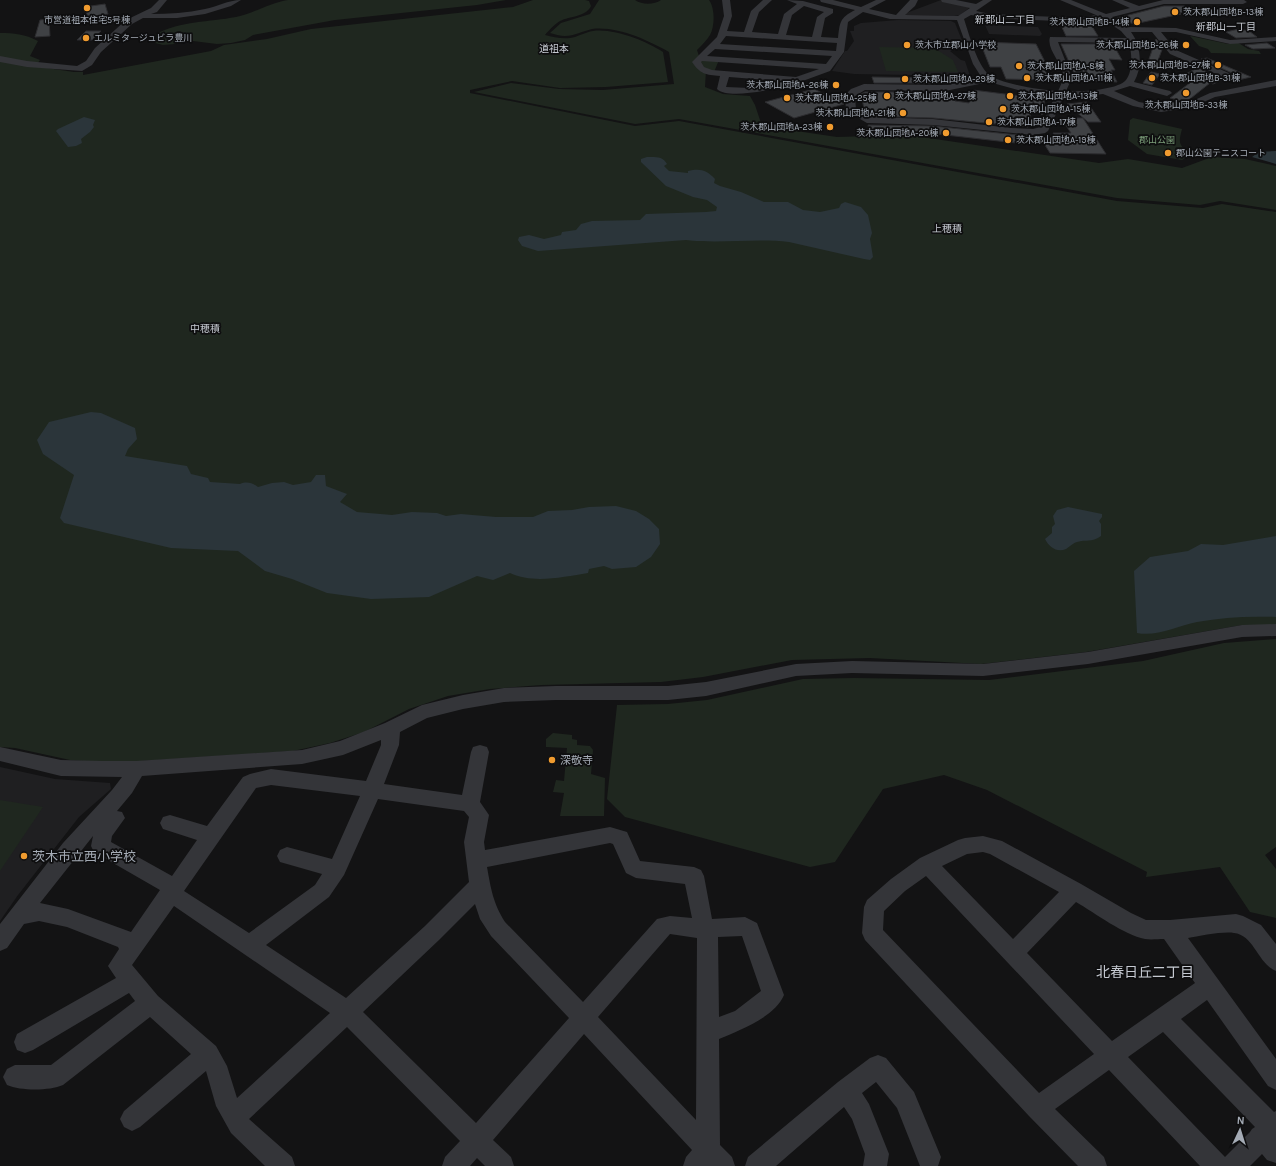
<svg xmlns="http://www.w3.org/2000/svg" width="1276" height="1166" viewBox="0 0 1276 1166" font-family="Karla,'Noto Sans JP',sans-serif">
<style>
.built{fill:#1f1f21}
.green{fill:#1f271f}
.water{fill:#2b353a}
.building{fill:#3f4144;stroke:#2d2d30}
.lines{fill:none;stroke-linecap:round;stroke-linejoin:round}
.minor{fill:#343539;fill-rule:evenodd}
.poi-dot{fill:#f09b2f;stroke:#0e0e0f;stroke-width:1.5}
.labels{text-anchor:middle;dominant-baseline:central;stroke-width:3.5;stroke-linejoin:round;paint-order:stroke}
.far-poi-label{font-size:9px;fill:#a4abb5;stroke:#0e0e0f;text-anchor:start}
.far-park-label{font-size:9px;fill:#7da07b;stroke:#0e0e0f}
.far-neighbourhood-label{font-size:10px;fill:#c5c9d1;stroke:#0e0e0f}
.poi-label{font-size:11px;fill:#a4abb5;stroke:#0e0e0f;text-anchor:start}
.near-poi-label{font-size:13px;fill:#a4abb5;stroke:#0e0e0f;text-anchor:start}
.near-neighbourhood-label{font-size:14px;fill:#c5c9d1;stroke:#0e0e0f}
</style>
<rect width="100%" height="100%" fill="#131314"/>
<path class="built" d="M941 0 968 5 969 8 960 15 954 16 901 15Z
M898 20 951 21 955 23 965 48 950 51 961 60 965 61 970 76 854 74 832 71 845 51H847L854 41 850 31H854V26L861 23Z
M985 25 1038 27 1042 34 1040 36 989 34Z
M0 767 55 779 110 783 111 789 79 817 18 895 0 921Z"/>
<path class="green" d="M288 0H506L477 5 335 20 253 35 245 40 231 43 217 44 185 40 175 44 163 45 155 43 156 34C181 21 209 22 236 17 254 13 270 3 288 0Z
M533 0H585L589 1 591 6C586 17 570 16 560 21 555 24 549 30 545 35 553 37 561 39 570 38 578 37 585 32 593 31 614 28 646 41 663 52L668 82 606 87 560 88 512 81 470 90V93L635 126 679 121 1117 201 1203 208 1222 204 1276 212V625H1242L1086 652 981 664 870 658 792 660 703 677 661 682 542 685 490 689 448 696 409 709 364 732 330 743 293 751 111 763 70 760 15 748 0 747V61L74 72H83V75L211 51 224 45 267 39 311 29 513 7Z
M599 0H635C642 5 654 5 661 0H709C715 8 715 26 710 35 707 40 702 45 697 50L700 59 719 60 714 72 706 70 705 87 723 94 750 96 755 105 762 126 837 137 908 135 1099 163 1128 159 1182 168 1212 157 1245 159 1276 166V210L1220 201 1200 205 1117 198 679 119 635 124 474 92 511 83 559 89 603 90 674 84 669 52C647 40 618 26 592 29 583 31 574 36 565 36 560 36 555 34 550 33L561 23 590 14Z
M0 33C14 33 25 34 38 41L30 56 40 60 37 64 0 57Z
M1190 36 1228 44 1237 42 1248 49 1259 51 1261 54 1211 53 1208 49 1199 46Z
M879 47 934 48 953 60 958 72 886 71Z
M1133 118 1182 129C1178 144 1179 145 1191 154L1182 160 1147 154 1128 140 1130 120Z
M1276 639V847L1265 855 1276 869V918L1250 912 1220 867 1146 877 1147 872 987 790 944 775 883 789 835 862 810 867 625 817 607 799 617 705 668 704 707 700 803 679 854 678 989 680 1143 661 1224 643Z
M553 733 572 735V739L577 740V745L590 746 593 750 591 774 605 778 604 816H560L564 793 553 792 556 780 564 781 567 748 546 747V739Z
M0 800 43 807 0 871Z"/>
<path class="water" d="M84 117 95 120 93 125 94 127 90 132 81 139 82 143 76 146 68 147 56 131 58 129Z
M1276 151V164L1252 157 1259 152Z
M647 157C655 157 663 156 667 164L664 166 669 171 688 173V171C700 168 707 170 715 179L714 183 720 186 741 192 764 202H788L803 210 820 212 839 208 841 204 845 202 861 207 868 215 872 233 870 239 873 257 870 260 864 259 789 242C755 238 720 244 686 240L538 251 522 246 518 240 519 237 529 235 544 239 561 235 562 232 576 230 581 224 592 221 640 220 646 214 706 212 716 211 717 207 707 200 693 197 666 186 641 162V159Z
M91 412 101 413 135 428 137 439 128 449 125 456 187 466 191 474 208 478 210 482 240 484C247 481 252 483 258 487L272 483 284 482 293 485 311 482 316 475H325L326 486 347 494 340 502 357 512 392 515 412 512 437 513 446 516 461 514 496 517H533L548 511 572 510 589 507 616 506 636 511 649 519 659 529 660 544 651 557 636 567 612 569 604 566 589 569 588 573C563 577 533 584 510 573L493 580 477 576 429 597 371 599 327 593 292 579 265 571 238 551 171 548 64 523 60 518 74 475 43 454 37 440 49 422Z
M1068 507 1102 514V517L1099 521 1101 524V536C1091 543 1086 539 1077 542 1073 543 1069 547 1066 549 1057 553 1049 547 1045 539L1052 533V527L1055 524 1053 516 1057 510Z
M1276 536V617C1249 616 1223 617 1197 622 1177 626 1157 637 1137 633L1134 571 1150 557 1188 551 1201 544 1223 545Z"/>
<path class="building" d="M105 4 108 14 88 17 84 7Z
M1164 6H1185V12L1178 13 1181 14 1134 24 1117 18Z
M49 19 50 36 35 37 40 20Z
M1060 23H1090L1098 36H1066Z
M1239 29 1249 31 1257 37 1236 38 1226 32Z
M86 31H101L92 40H77Z
M1156 39 1163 47 1157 63 1148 62Z
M980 42 1036 44 1048 68H1044L1050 80 1006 79 1001 67H990Z
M1267 43 1275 48 1253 49 1245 45Z
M1061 44H1102L1103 46H1114L1122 60 1109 59 1115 70H1111L1117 82 1077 80Z
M1207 58 1251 77 1234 81 1230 80 1233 77 1232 73 1201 59Z
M1198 68 1224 79 1213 84 1210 83 1186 102 1170 98 1195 79 1183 75Z
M1151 72 1160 74 1152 85 1143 83Z
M872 77 936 78 938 83H874Z
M814 89 844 104 794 118 765 102Z
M973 90 1045 99 1042 115 1033 101 1028 127 933 118 869 116 865 113 862 99H860L859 95 865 92H941L942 94 953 95 955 101 969 103Z
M1087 102 1101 122H1088L1067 104Z
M1061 118H1083L1106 154 1050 153 1043 142 1060 144 1053 133H1071Z
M868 125 933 126 1027 136 1025 144 910 131 869 130Z"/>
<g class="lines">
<path class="minor" d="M159 0H167L157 12 151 14C169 14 187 13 205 9 217 7 228 0 241 0L231 6 205 14 177 18H143L132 24 101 52 92 65 82 71 27 67 0 62V56L27 61 77 66 86 61 95 48 126 20 151 8Z
M722 0H730L732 16 727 31 744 32 751 11 763 0H772L759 12 752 32 778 34 784 14 797 4 787 0 803 1 833 9V13L825 18 821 37 838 38C840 23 839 18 855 10L821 2 820 0H833L861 7 876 0H886L869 9 896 15 910 0H918L915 6 905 15 958 16 970 8 942 2 941 0H956L976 4 983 0H992L976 11 990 14 1081 18 1096 15 1060 0H1071L1106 14 1130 8 1112 0H1123L1139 6 1163 0H1244L1247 2 1243 4H1164L1112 17 1126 27 1176 28 1230 40 1276 37V41L1230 44 1176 32H1161L1176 50 1231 74 1232 76 1231 78 1228 79 1170 54 1152 32H1131C1141 45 1143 67 1134 82L1170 91 1172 93 1167 96 1130 86 1114 91 1139 102 1161 106 1188 103 1210 93 1276 80V86L1215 97 1190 108 1161 112 1133 106 1103 94 1085 96 1064 97 1048 131 1045 133 1033 135 933 125 867 123 846 111 845 95 851 89 864 84 945 85 982 78 973 64 957 20 890 19 863 12 848 22 844 52 830 71 800 82H791L790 85C775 89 728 100 717 89L720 76C706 75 700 74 692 62L717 37 724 16ZM804 6 824 12 817 17 812 37 786 35 792 15ZM971 15 990 18 1081 22 1103 19 1121 31 1127 38 1050 37C1046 50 1063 63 1063 76 1063 81 1060 87 1058 91 1041 90 998 84 987 73 976 61 969 34 964 19ZM726 36 837 43 836 51 720 44ZM1058 42 1129 43C1132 53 1133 71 1126 80 1118 90 1080 92 1066 91L1072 78ZM715 49 832 56 826 64 707 56ZM702 61 819 69 796 77 712 70 704 67 701 62ZM729 77 782 81 750 88 726 87ZM989 82 1018 90 1055 96 1041 127 1033 129 1011 128 933 119 869 117 856 110 855 96 865 90 945 91Z
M1276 624V636L1242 637 1088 664 983 676 852 673 796 676 706 696 668 700H556L504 702 463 709 427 718 400 732 399 745 384 784 462 795 471 752 473 747 480 745 487 747 489 752 480 802 489 815 484 842 485 850 610 827 627 832 640 861 694 867 701 870 704 876 712 919 745 917 757 923 784 995C775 1017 740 1030 719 1039L720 1145 732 1157 735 1166H683L686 1157 692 1150 584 1034 493 1140 511 1157 514 1166H485L477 1158 470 1166H442L445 1157 460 1141 347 1027 249 1119 292 1157 295 1166H265L231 1133 216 1106 206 1071 140 1127 132 1131 124 1127 120 1119 124 1111 191 1054 150 1017 63 1085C49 1091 21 1091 7 1085L3 1077 7 1069 15 1065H51L135 1001 129 993 33 1050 25 1053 17 1050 14 1042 17 1034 116 978 108 966 119 949 118 947 67 927 39 921 24 924 7 948 0 951V924L63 843 112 790 122 777 61 776 0 761V747L61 760 103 761H136L302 750 340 741 385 723 422 705 463 695 504 688 556 686H668L706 682 796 664 852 661 983 664 1088 652 1242 625ZM381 740V745L366 781 271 769 250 774 243 777 207 826 170 815 163 817 160 823 163 829 197 840 172 876 111 842 112 836 125 818 122 812 117 811 132 793 142 776 302 764 343 755ZM271 785 360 796 332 859 287 847 280 850 277 856 280 862 322 874 315 885 249 933 184 891 256 788ZM378 799 464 811 469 817 464 842 469 882 425 926 346 998 266 945 329 897 344 875ZM93 836 91 846 94 852 160 890 131 932 68 909 40 903ZM610 843 613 844 626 873 636 878 685 884 692 918 670 916 657 919 583 1002 505 922C493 903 491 889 487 867ZM475 904 480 919 491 936 569 1018 476 1123 363 1012 439 940ZM174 906 330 1013 237 1098 227 1066 216 1046 158 996 132 965ZM670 934 697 938 696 1120 598 1017ZM742 936 761 991 735 1011 719 1017 718 937Z
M983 836 1002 841 1081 884 1131 913 1146 920H1170L1236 914 1243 916 1261 925 1276 944V971C1258 964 1254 935 1234 933 1224 931 1199 936 1188 938L1276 1059V1090L1268 1086 1207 1000 1181 1019 1274 1112 1276 1111V1163L1267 1160 1262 1154 1250 1166H1200L1109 1070 1055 1109 1104 1157 1107 1166H1078L1029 1116 865 940 862 933 864 907 867 900 891 879 920 858 958 840 965 838ZM983 852 990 854 1059 892 1013 939 942 866 967 854ZM926 876 1094 1054 1039 1093 883 930 884 911 905 891ZM1076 902C1095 913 1124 935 1145 939 1151 940 1158 939 1164 939L1195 983 1112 1041 1027 953ZM1163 1032 1255 1127 1252 1129 1250 1132 1225 1157 1128 1057Z
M878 1055 886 1058 914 1092 941 1157 938 1166H920L897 1108 876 1082 862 1093 869 1104 889 1154 887 1166H863L865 1154 852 1119 844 1107 776 1166H745L748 1157 838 1082 870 1058Z"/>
</g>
<g class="poi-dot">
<circle cx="87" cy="8" r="4"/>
<circle cx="1175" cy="12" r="4"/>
<circle cx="1137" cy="22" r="4"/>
<circle cx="86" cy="38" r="4"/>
<circle cx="907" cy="45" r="4"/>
<circle cx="1186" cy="45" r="4"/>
<circle cx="1218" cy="65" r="4"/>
<circle cx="1019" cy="66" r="4"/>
<circle cx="1027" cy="78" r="4"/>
<circle cx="1152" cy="78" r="4"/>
<circle cx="905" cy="79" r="4"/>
<circle cx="836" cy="85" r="4"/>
<circle cx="1186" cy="93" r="4"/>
<circle cx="887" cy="96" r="4"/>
<circle cx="1010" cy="96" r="4"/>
<circle cx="787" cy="98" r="4"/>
<circle cx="1003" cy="109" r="4"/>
<circle cx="903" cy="113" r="4"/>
<circle cx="989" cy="122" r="4"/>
<circle cx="830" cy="127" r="4"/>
<circle cx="946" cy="133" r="4"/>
<circle cx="1008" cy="140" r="4"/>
<circle cx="1168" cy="153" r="4"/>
<circle cx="552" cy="760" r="4"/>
<circle cx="24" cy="856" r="4"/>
</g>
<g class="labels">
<g class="far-poi-label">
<text x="1183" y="12">茨木郡山団地B-13棟</text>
<text x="87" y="20" text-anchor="middle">市営道祖本住宅5号棟</text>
<text x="1129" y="22" text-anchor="end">茨木郡山団地B-14棟</text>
<text x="94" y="38">エルミタージュビラ豊川</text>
<text x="915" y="45">茨木市立郡山小学校</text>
<text x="1178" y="45" text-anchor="end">茨木郡山団地B-26棟</text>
<text x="1210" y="65" text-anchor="end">茨木郡山団地B-27棟</text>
<text x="1027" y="66">茨木郡山団地A-8棟</text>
<text x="1035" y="78">茨木郡山団地A-11棟</text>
<text x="1160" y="78">茨木郡山団地B-31棟</text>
<text x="913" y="79">茨木郡山団地A-29棟</text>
<text x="828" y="85" text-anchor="end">茨木郡山団地A-26棟</text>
<text x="895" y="96">茨木郡山団地A-27棟</text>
<text x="1018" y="96">茨木郡山団地A-13棟</text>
<text x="795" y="98">茨木郡山団地A-25棟</text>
<text x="1186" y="105" text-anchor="middle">茨木郡山団地B-33棟</text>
<text x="1011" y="109">茨木郡山団地A-15棟</text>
<text x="895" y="113" text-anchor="end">茨木郡山団地A-21棟</text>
<text x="997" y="122">茨木郡山団地A-17棟</text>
<text x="822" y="127" text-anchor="end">茨木郡山団地A-23棟</text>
<text x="938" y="133" text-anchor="end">茨木郡山団地A-20棟</text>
<text x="1016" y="140">茨木郡山団地A-19棟</text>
<text x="1176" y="153">郡山公園テニスコート</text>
</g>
<g class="far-park-label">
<text x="1157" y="140">郡山公園</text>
</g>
<g class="far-neighbourhood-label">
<text x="1005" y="20">新郡山二丁目</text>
<text x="1226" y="27">新郡山一丁目</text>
<text x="554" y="49">道祖本</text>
<text x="947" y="229">上穂積</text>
<text x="205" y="329">中穂積</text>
</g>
<g class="poi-label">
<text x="560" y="760">深敬寺</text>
</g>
<g class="near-poi-label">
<text x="32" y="856">茨木市立西小学校</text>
</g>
<g class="near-neighbourhood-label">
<text x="1145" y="972">北春日丘二丁目</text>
</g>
</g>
<g transform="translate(1240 1130) rotate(4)" stroke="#0e0e0f" stroke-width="3" paint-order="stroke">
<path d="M0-3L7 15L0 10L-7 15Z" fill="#a4abb5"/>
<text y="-6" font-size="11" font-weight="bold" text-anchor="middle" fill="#a4abb5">N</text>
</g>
</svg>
